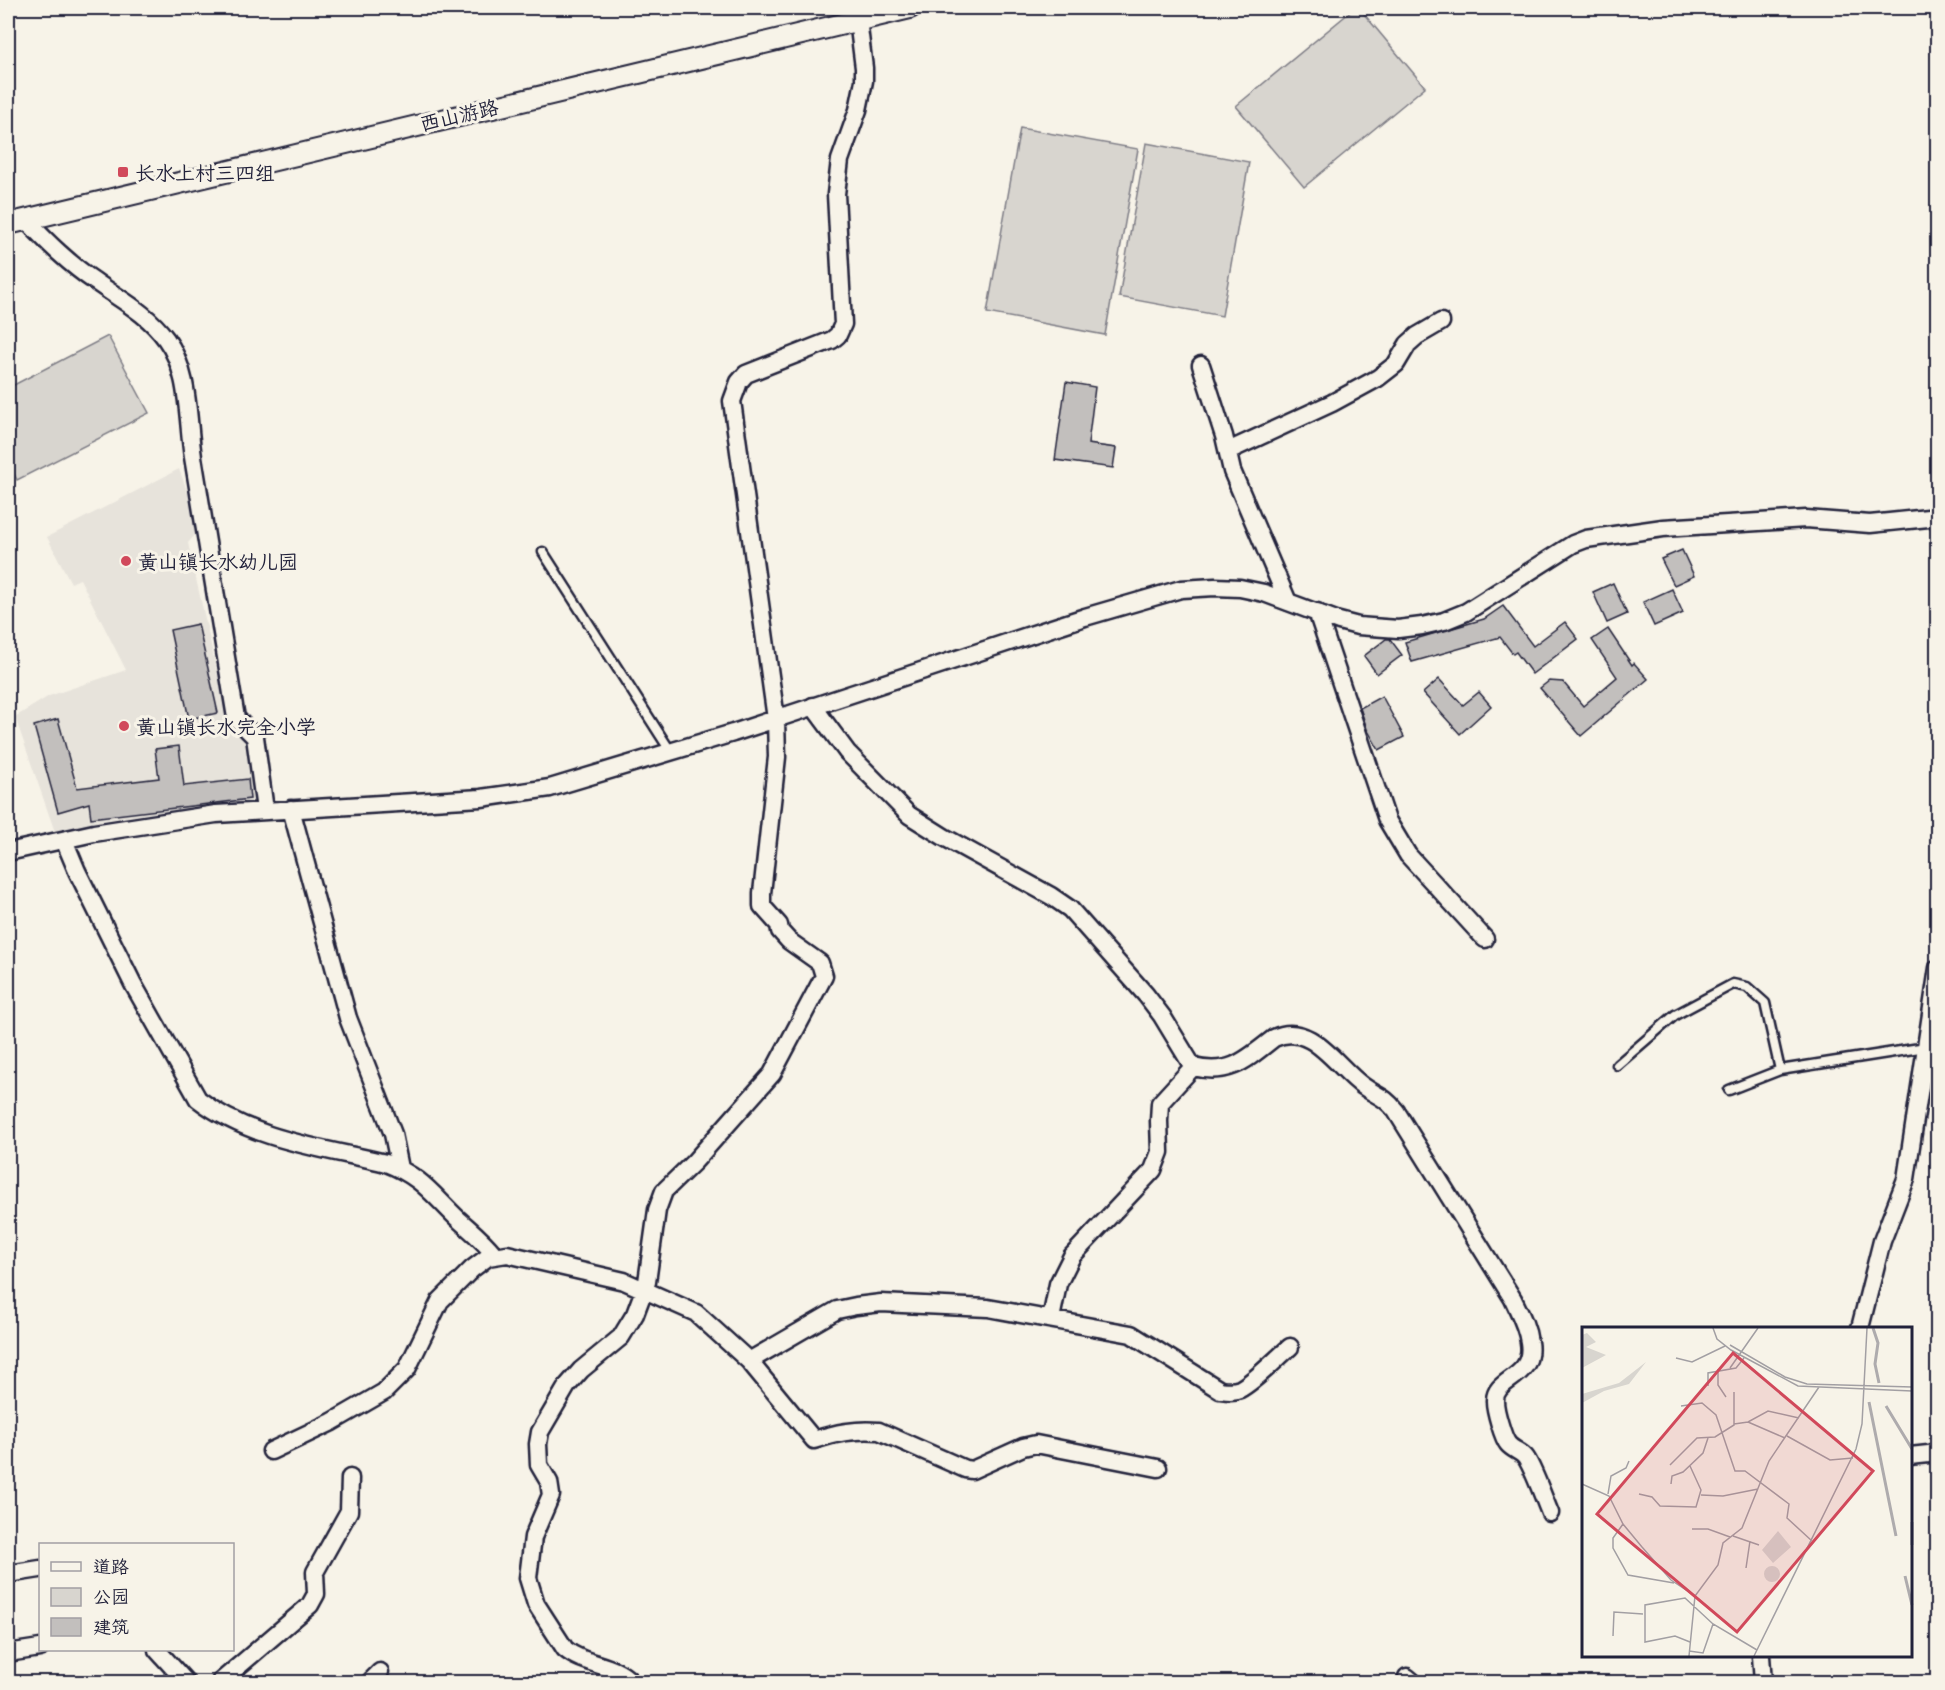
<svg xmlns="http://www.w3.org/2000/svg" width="1945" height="1690" viewBox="0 0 1945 1690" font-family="'Patrick Hand','LXGW WenKai TC',sans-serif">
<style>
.built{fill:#e7e3db}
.green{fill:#d8d5cf;stroke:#7d7c85;stroke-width:1.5}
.building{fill:#c2bfbd;stroke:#22223b;stroke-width:1.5}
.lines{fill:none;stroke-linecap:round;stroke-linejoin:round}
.service-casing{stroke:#22223b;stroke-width:13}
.minor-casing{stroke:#22223b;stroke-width:21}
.tertiary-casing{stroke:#22223b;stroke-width:24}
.service{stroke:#f7f3e8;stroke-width:8}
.minor{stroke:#f7f3e8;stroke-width:16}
.tertiary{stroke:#f7f3e8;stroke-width:20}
.poi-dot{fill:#d1495b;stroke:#f7f3e8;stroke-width:2}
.labels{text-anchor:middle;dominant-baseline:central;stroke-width:6;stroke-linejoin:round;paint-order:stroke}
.street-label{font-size:20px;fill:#22223b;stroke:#f7f3e8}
.poi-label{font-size:20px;fill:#22223b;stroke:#f7f3e8;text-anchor:start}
.inset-river{fill:none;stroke:#aeabad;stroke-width:3}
.inset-road{fill:none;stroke:#a29fa3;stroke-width:1.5}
.view{fill:#d1495b;fill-opacity:0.15;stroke:#d1495b;stroke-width:3}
.inset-edge{fill:none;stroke:#22223b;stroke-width:3}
</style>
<rect width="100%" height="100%" fill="#f7f3e8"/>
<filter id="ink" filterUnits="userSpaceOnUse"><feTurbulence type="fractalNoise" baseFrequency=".0167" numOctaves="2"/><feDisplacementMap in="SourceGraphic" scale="12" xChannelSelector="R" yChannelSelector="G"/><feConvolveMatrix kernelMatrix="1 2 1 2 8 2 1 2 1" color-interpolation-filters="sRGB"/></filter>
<g filter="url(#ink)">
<path class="built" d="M179 469 201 528 188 543 231 734 244 738 254 801 104 820 55 832 15 717 49 696 126 670 80 579 71 583 47 537Z"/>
<path class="green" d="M1355 8H1359L1425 87 1304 187 1236 106Z
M1020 128 1138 149 1105 335 987 313Z
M1146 143 1249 162 1222 316 1119 297Z
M108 336 149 413 17 480 8 461V388Z"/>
<path class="building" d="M1066 382 1095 387 1088 444 1116 448 1113 468 1055 460Z
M1682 550 1694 576 1674 585 1661 559Z
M1613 583 1627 614 1607 623 1593 592Z
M1672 589 1683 613 1654 626 1643 602Z
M1503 606 1533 646 1565 622 1578 639 1532 674 1516 652 1513 654 1500 637 1412 662 1405 642 1484 619Z
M198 624 218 713 189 719 170 630Z
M1608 629 1632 665 1634 663 1648 679 1581 736 1540 688 1549 681 1563 682 1583 706 1617 677 1592 640Z
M1386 639H1390L1402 655 1377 674 1364 656Z
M1439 679 1463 705 1479 692 1491 706 1460 734 1423 693Z
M1382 696 1404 737 1379 750 1367 729 1360 708Z
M58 719 77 788 159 778 155 749 179 746 184 786 248 779 250 799 91 818 89 803 58 812 34 726Z"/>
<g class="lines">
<defs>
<path id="service" d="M543 552 671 752
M1617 1065 1675 1015 1733 984 1747 987 1765 1003 1780 1070
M1729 1090 1780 1070 1926 1047"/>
<path id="minor" d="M25 219C47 242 69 264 96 282 121 300 147 313 166 339 190 372 187 418 193 457 207 544 222 631 236 718L255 737 265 810
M1201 365 1224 436 1232 471 1288 602
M1228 451 1332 403 1378 378 1396 364 1408 344 1417 336 1441 322
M1317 612 1387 820 1408 855 1485 939
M813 706 847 752 909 815 944 837 1051 896 1070 909 1146 995 1162 1016 1193 1067C1230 1076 1246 1060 1274 1038 1311 1020 1337 1068 1363 1086 1378 1097 1383 1095 1396 1111L1513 1299C1519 1312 1527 1326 1529 1342 1535 1380 1494 1377 1495 1401 1495 1410 1503 1438 1508 1444 1513 1450 1522 1452 1526 1458 1534 1470 1544 1499 1550 1513
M291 809 348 1018 393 1134 400 1168
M64 840 77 871 133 984 198 1099C251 1140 323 1148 386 1163 422 1177 431 1193 457 1218 470 1230 483 1240 494 1254
M8 852 94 833 216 814 481 798 550 788 733 733 1085 617 1181 589 1215 587 1240 588 1264 593 1339 621 1358 626 1398 629 1422 626 1444 621 1466 612 1573 544 1586 539 1663 528 1806 519 1870 524 1938 517
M1051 1319 1058 1284 1072 1256 1153 1170 1160 1152 1159 1121 1160 1103 1193 1067
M1860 1328 1882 1241 1906 1179 1938 968
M749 1361 837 1310 856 1306 881 1303 988 1308 1131 1334 1220 1390C1227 1391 1233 1392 1240 1389 1255 1381 1276 1359 1290 1347
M271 1451 332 1422 384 1392 407 1369 440 1301 472 1269 488 1257 507 1254 624 1281 696 1313 749 1361 814 1440C836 1433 855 1429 879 1431L965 1469 972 1470 1023 1447 1036 1444 1158 1468
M1910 1456 1938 1453
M8 1574 40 1569
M157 1650 186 1682
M8 1653 40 1648
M1761 1656 1763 1682
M1407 1677 1413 1682
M220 1682 310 1605 316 1594 315 1572 349 1511 350 1478
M370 1682 380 1672
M631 1682C614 1663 585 1666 565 1649L536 1604 528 1578 533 1537 551 1495 549 1482 539 1465 538 1444 540 1432 567 1386 581 1370 621 1337 635 1314 647 1282 657 1210 664 1191 694 1162 772 1074 824 976 820 963 789 941 780 931 779 925 762 906V893L777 757 776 719 732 401 739 382 746 374 832 340 838 335 843 324 836 194 840 160 858 110 864 81V68L858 20"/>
<path id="tertiary" d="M8 224 910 8"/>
</defs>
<use href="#service" class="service-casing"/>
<use href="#minor" class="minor-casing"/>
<use href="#tertiary" class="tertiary-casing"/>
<use href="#service" class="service"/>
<use href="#minor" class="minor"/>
<use href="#tertiary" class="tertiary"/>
</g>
</g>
<g class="poi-dot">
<rect x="117" y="166" width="12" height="12" rx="3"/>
<circle cx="126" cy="561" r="6"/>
<circle cx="124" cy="726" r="6"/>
</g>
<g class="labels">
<g class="street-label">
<text transform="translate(459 115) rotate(-13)">西山游路</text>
</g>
<g class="poi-label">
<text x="135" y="172">长水上村三四组</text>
<text x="138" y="561">黄山镇长水幼儿园</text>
<text x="136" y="726">黄山镇长水完全小学</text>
</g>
</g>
<g transform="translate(1582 1327)">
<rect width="330" height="330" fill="#f7f3e8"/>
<path d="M5 6 14 15 4 20 24 28 0 41V8ZM64 35 47 57 22 64 0 76V67L37 56ZM196 204 209 220 191 236 180 223ZM182 247a8 8 0 1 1 16 0a8 8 0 1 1-16 0Z" fill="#d8d5cf"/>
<path class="inset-river" d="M291 1 296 16 293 37 297 56M287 75 314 209M304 79 330 122M330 195V218M323 249 330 278"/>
<path class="inset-road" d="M131 1 135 12 149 23 216 59 330 64M148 18 203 50 225 57 330 60M94 31 110 35 143 19M148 41 176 1M136 42V58L144 70M126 59V46L154 41 162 31M99 79 120 76 134 88 153 144H163L207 177 205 191 230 214M166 95 203 111M152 97 166 95 186 84 217 91M205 109 248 133 271 131M88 138 115 111 133 110 152 98V65M0 157 27 169 41 197 60 220 89 253 113 269M89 157 90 149 101 145 121 126 126 111M26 167 29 149 44 141 47 134M57 167 70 170 78 179 114 180 119 163 108 139M119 168 141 169 176 162M41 197 31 211V221L46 248 92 256M110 202H126L148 210M151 209 177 218M164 241 168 214M31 309 32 285 61 287M108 315 93 309 63 315V278L103 271 131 297 175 323M107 324 121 326 131 297M107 329 113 269 136 238 141 216 160 201 187 134 237 60M172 329 274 122 280 97 285 1"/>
<path class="view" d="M151 26 291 144 155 305 15 187Z"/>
<rect width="330" height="330" class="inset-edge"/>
</g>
<rect width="1945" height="1690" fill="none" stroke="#f7f3e8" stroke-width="30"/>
<rect x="15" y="15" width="1915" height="1660" fill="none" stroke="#22223b" stroke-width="2" filter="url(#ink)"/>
<rect x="39" y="1543" width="195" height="108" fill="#f7f3e8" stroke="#a29fa3" stroke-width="1.5"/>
<rect x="51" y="1562" width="30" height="9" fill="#f7f3e8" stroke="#a29fa3" stroke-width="1.5"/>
<text x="93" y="1573" font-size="18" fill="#22223b">道路</text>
<rect x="51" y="1588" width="30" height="18" fill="#d8d5cf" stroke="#a29fa3" stroke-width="1.5"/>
<text x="93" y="1603" font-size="18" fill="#22223b">公园</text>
<rect x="51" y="1618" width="30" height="18" fill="#c2bfbd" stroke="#a29fa3" stroke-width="1.5"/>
<text x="93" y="1633" font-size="18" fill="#22223b">建筑</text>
</svg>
